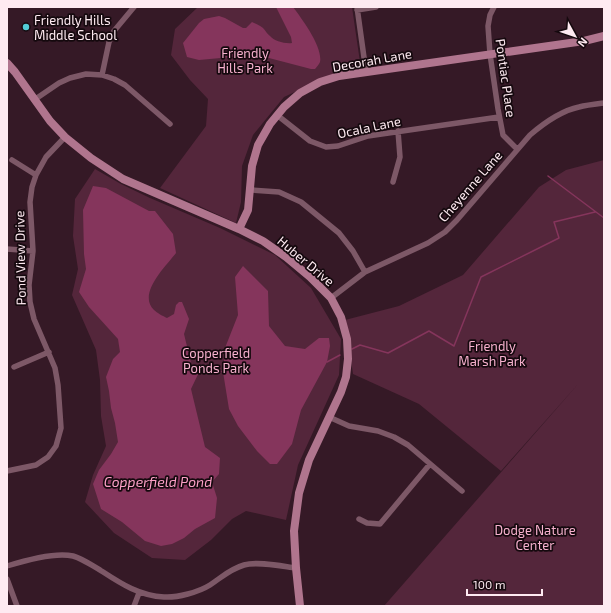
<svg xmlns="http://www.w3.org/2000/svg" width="611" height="613" viewBox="0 0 611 613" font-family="'Exo 2',sans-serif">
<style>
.green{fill:#54263b}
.water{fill:#85355c}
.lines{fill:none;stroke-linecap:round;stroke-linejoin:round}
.stream{stroke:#85355c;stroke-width:1.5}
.street{stroke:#7d5867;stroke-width:5.5}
.secondary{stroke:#b0758e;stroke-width:8}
.poi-dot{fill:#52ccd6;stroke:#15090e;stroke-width:1.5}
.labels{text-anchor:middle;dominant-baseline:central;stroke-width:3.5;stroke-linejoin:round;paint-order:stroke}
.poi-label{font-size:13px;fill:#feeaf1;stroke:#15090e;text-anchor:start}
.park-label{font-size:13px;fill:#f7b1ce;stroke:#15090e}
.street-label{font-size:13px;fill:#feeaf1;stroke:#15090e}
.water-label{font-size:14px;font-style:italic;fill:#fb9fc6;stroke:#15090e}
</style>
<rect width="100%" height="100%" fill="#351926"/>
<path class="green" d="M198 7H352L361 69 334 74 284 97 253 135 242 166 241 202 236 223 160 188 206 126 208 99 190 80 171 55 175 29Z
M604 160V606H384L579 383 501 471 419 404 353 374 345 320 399 306 463 275 539 187 566 170Z
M95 169 121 184 150 198 220 228 275 255 311 288 341 339 339 375 298 465 286 520 246 511 232 519 211 540 185 560 152 558 114 533 85 502 93 475 106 446 101 416 100 380 96 350 72 295 78 269 73 236 75 199Z"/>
<path class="water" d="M276 7H293C302 19 323 47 320 62 319 64 317 67 315 69H311L269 58 253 55 199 60 187 57 183 43 199 23 204 19 219 16 225 18 243 28H246L252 22C256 24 260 25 263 28 266 31 267 34 270 36 274 41 285 44 292 43L291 37Z
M93 186 106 188 149 211H155L173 234 176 253C166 266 137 294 154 310 157 313 163 316 167 318L174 314 176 305 179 302H182L189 319 184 334 192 367 202 366 191 389 205 447 220 458 219 474 212 482 217 498 215 518 195 529 184 538 172 544 161 546 145 541 122 522 101 509 93 484 99 470 111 454 118 442 115 423 111 408 109 391 106 377 113 359 120 352 118 339 89 307 79 292 86 269 84 254 83 210Z
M243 266 268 291 269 326 285 346 305 349 319 338H329L330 346 327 362 301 410 292 444 277 464H270L257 451 238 426 229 409 223 372 225 348 238 315 235 277Z"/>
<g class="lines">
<path class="stream" d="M548 176 604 218
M352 349 360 345 388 353 429 331 454 346 481 277 559 238 554 222 595 212
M327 362 340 355
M202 366 205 367
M210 368 223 372"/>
<path class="street" d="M357 7 366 72
M494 7 490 15 488 26 490 54 498 109 503 135 517 149
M357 10 376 7
M102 75 109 42 114 31 134 7
M34 100 59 83 70 78 86 74 102 75 114 79 125 85 170 124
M277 115 310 141 326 147 338 146 368 136 499 117
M12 160 36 175
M393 182 400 157 398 131
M251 190 279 192 301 202 339 233 353 251 365 272
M7 249 33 251
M331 298 365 272 428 243 445 232 457 220 530 135C544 123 560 111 579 107 587 105 596 104 604 103
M14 367 49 352
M329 417 349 426 378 431 394 437 408 445 462 491
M7 471 36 465 48 457 56 446 61 428 58 385 55 368 34 319 30 302 29 285 33 251 30 202 32 187 36 175 46 157 65 137
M359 519 367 523 380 524 430 464
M7 566C23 561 56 552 73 556 83 559 91 565 100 570 120 583 139 596 164 597 177 598 199 592 210 585 222 577 230 569 244 565 257 561 281 566 296 568
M7 579 17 606
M134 606 139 593"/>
<path class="secondary" d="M7 63 15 72 50 121 65 137 91 158 123 179 239 229 263 241 286 257 310 277 331 298 341 317 347 339 348 359 346 377 341 392 309 460 299 493 294 531 296 568 300 606
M239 229 248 210 252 166 258 145 270 124 284 107 300 93 320 82 339 76 584 41 604 36"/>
</g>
<circle class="poi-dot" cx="26" cy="27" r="4"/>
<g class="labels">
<g class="poi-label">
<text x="34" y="20">Friendly Hills<tspan x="34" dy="15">Middle School</tspan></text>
</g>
<g class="park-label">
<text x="245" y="53">Friendly<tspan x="245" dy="15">Hills Park</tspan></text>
<text x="492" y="346">Friendly<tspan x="492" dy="15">Marsh Park</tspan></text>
<text x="216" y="353">Copperfield<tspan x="216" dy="15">Ponds Park</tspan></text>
<text x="535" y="530">Dodge Nature<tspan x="535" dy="15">Center</tspan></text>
</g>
<g class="street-label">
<text transform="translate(372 60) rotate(-10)">Decorah Lane</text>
<text transform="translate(506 78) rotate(82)">Pontiac Place</text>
<text transform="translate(369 127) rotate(-12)">Ocala Lane</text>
<text transform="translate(470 186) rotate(-49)">Cheyenne Lane</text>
<text transform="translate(20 258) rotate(-91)">Pond View Drive</text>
<text transform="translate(306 261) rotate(40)">Huber Drive</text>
</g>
<g class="water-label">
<text x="158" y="481">Copperfield Pond</text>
</g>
</g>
<rect width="611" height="613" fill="none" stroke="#feeaf1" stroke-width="16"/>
<g transform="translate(575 36) rotate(130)" stroke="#15090e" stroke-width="3" paint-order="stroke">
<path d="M0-3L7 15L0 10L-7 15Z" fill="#feeaf1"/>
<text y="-6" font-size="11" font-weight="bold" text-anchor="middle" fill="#feeaf1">N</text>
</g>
<path d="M467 589v6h75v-6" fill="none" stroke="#feeaf1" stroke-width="2"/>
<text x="473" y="589" font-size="12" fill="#feeaf1" stroke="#15090e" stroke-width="3" paint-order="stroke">100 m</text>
</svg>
